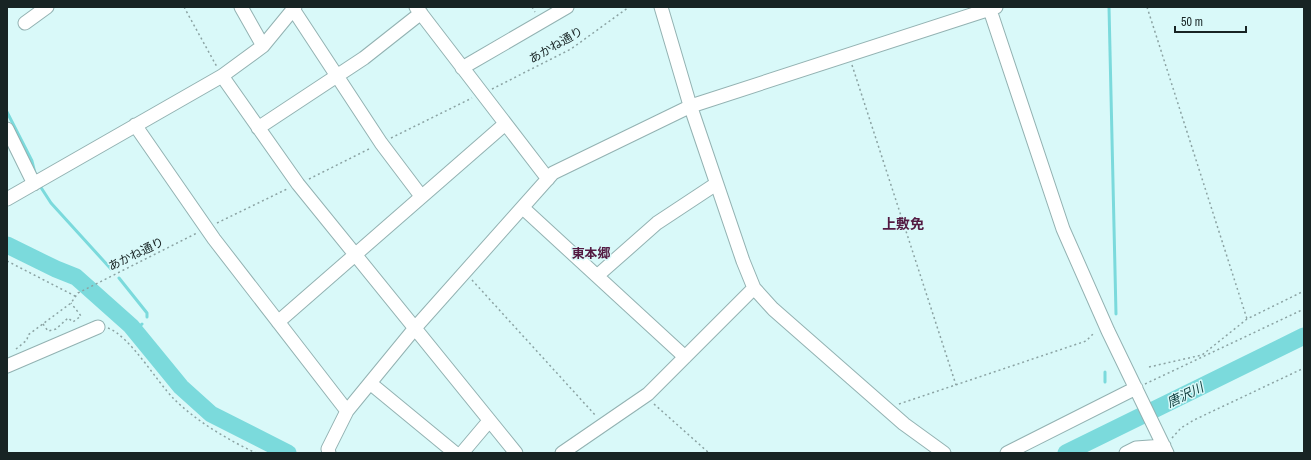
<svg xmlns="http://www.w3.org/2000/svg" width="1311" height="460" viewBox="0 0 1311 460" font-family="'Archivo Narrow','Noto Sans JP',sans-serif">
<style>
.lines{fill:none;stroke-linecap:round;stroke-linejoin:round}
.stream{stroke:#7bdadc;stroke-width:3}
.river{stroke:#7bdadc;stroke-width:17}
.minor-casing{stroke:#93b2b2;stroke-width:15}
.path{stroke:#8ba3a3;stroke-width:1.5;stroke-dasharray:2 3;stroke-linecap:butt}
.minor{stroke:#fff;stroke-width:13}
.labels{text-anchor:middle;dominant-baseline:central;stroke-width:3;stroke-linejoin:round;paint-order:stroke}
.street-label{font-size:12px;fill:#182424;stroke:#d9f9f9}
.neighbourhood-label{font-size:13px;font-weight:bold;fill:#531a42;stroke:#d9f9f9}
.water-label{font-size:13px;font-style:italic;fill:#144141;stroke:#d9f9f9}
.quarter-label{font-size:14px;font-weight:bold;fill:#531a42;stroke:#d9f9f9}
</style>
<rect width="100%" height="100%" fill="#d9f9f9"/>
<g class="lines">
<path class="stream" d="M1109 7 1116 314
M7 112 32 161 35 173
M40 186 51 203 111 269
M119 278 147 313V317
M135 331 142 324
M1105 382V372"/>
<path class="river" d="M7 245 56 269 76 277 131 326 181 387 211 414 288 453
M1066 453 1304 336"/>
<defs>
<path id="minor" d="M241 7 263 46
M416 7 548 179
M661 7 689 102 743 261 754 288 773 309 904 424 944 453
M989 7 1063 229 1108 331 1167 453
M293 9 381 143 421 196
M25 23 47 7
M462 68 567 7
M222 76 298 184 516 453
M135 125 214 239 347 411
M258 128 364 58 421 13
M7 129 34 184
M7 199 222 76 263 46 295 7
M523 208 685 357
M597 276 657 223 716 184
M278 322 505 124
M7 366 98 327
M370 383 455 453
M329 453 328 449 347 411 415 328 553 173 691 106 996 7
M462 453 489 421
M562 453 648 394 754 288
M1007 453 1136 388
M1126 453 1136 448 1164 446"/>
</defs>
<use href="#minor" class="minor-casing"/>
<path class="path" d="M184 7 217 67
M532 7 535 12
M1147 7 1247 319
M852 65 956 385
M492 89 571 49 629 7
M391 138 472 98
M309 179 371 148
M217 223 287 189
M7 261 75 296
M472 280 596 416
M43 324 48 331 56 329 68 318 73 322 81 316 71 303
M108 328C131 337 156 381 174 399 196 421 228 440 256 453
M16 349 27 340 28 335 71 303 78 293 197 233
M1149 367 1202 355 1247 319 1304 291
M1145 384 1304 309
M654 404 709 453
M899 404 1086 341 1093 334
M1172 438 1181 428 1194 420 1304 368"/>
<use href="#minor" class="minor"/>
</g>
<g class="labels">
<g class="street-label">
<text transform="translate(556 45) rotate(-30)">あかね通り</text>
<text transform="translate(136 254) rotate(-26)">あかね通り</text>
</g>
<g class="neighbourhood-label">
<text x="591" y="253">東本郷</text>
</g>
<g class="water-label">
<text transform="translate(1185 395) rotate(-26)">唐沢川</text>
</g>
<g class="quarter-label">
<text x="903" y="224">上敷免</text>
</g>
</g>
<rect width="1311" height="460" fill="none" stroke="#182424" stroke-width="16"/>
<path d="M1175 26v6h71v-6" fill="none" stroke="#182424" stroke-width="2"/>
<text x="1181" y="26" font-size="12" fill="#182424" stroke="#d9f9f9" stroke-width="3" paint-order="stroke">50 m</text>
</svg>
